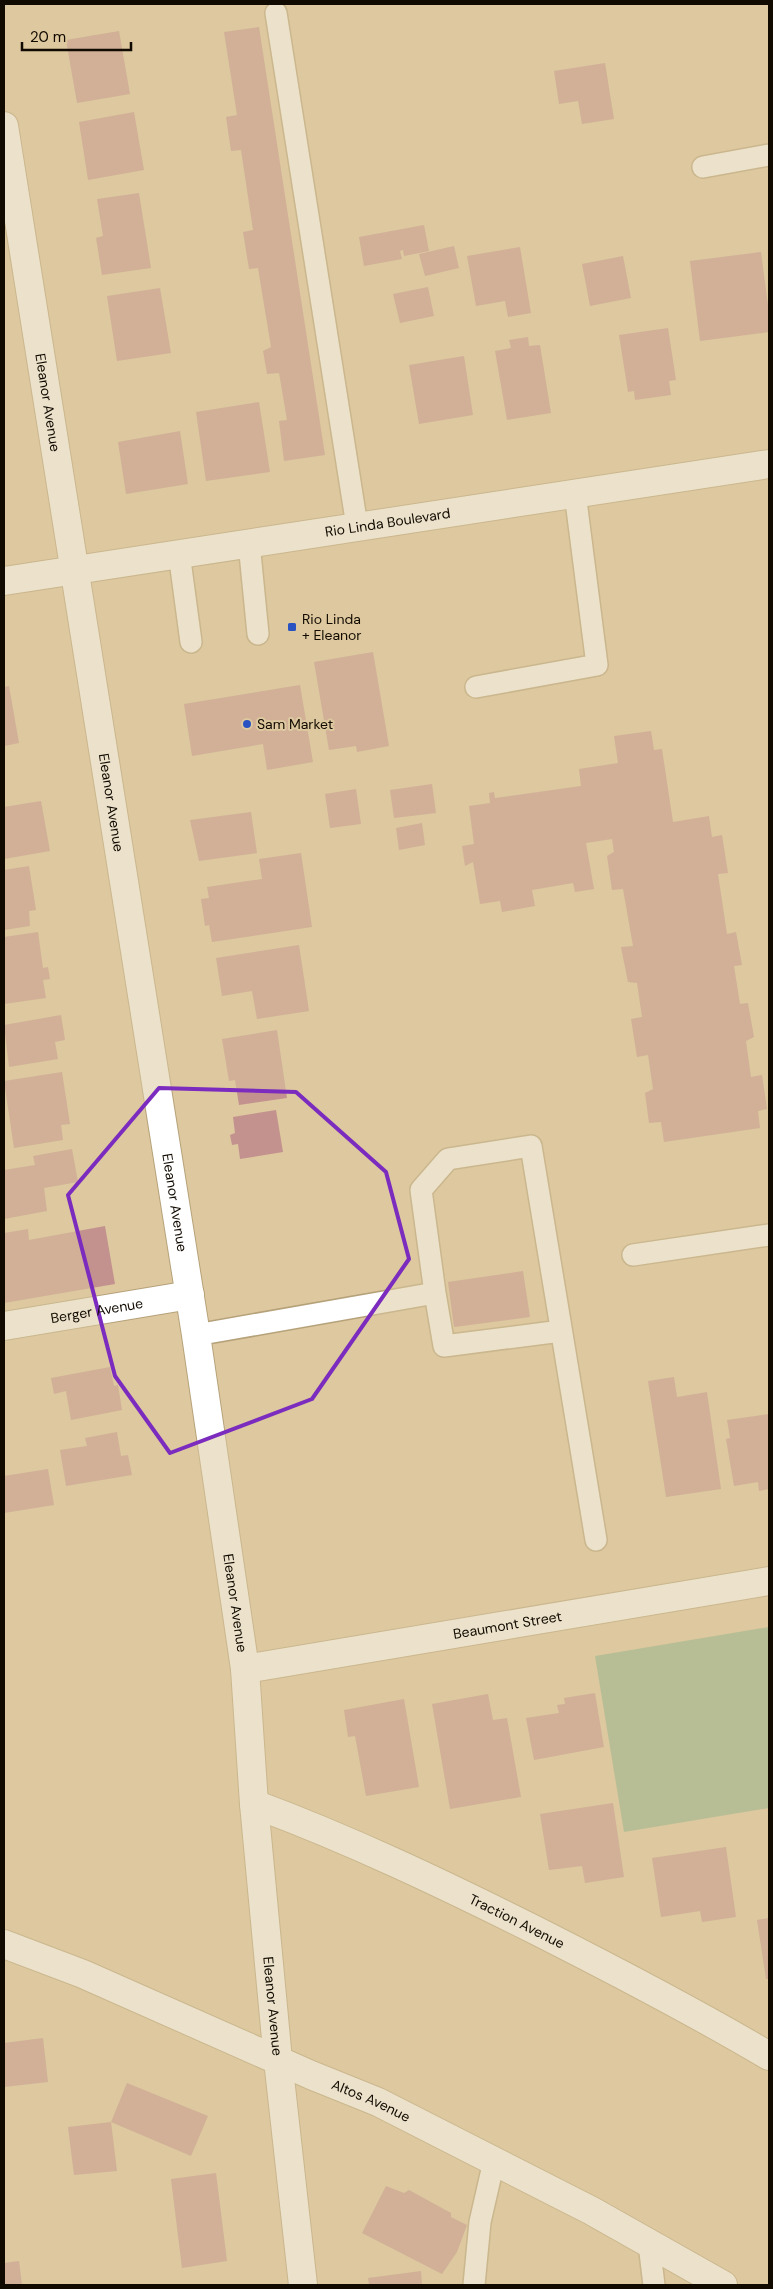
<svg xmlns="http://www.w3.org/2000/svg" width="773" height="2289" viewBox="0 0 773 2289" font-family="'DM Sans',sans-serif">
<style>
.grass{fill:#8bb18b}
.building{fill:#c3928e}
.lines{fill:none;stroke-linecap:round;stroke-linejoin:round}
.service-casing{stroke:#b6a27a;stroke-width:24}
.minor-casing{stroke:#b6a27a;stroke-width:30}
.secondary-casing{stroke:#b6a27a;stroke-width:30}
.service{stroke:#fff;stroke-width:21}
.minor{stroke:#fff;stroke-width:28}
.secondary{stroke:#fff;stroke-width:28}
.marked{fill:none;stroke:#7b2cbf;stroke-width:4;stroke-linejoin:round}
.poi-dot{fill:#2a53c2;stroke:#ddc89f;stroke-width:2}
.labels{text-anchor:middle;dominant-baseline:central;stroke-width:4;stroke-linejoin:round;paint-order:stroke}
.street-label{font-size:14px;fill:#110a00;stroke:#ddc89f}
.poi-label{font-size:14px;fill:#110a00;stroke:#ddc89f;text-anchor:start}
</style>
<rect width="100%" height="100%" fill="#ddc89f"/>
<path class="grass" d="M769,1627V1808L624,1832L595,1656Z"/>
<path class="building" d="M259,27L325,455L284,461L279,421L287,420L279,373L267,374L263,351L271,347L258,268L249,269L243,232L253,230L241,150L231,151L226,117L237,115L224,32Z
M119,31L130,94L77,103L66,40Z
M605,63L614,119L582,124L578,101L559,104L554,71Z
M134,112L144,170L88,180L79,122Z
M139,193L151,268L102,275L96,238L103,236L97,199Z
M424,225L429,251L404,256L403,250L400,251L402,259L364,266L359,237Z
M454,246L459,268L425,276L419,254Z
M520,247L531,313L508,317L505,301L476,306L467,256Z
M761,252L769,313V332L700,341L690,261Z
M623,256L631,298L590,306L582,264Z
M428,287L434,316L400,323L393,294Z
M160,288L171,353L117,361L107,296Z
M668,328L676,380L669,381L671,395L635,400L634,391L628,392L619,335Z
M528,337L529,346L540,345L551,413L507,420L495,351L511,348L509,340Z
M464,356L473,415L419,424L409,365Z
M259,402L270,472L206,481L196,412Z
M180,431L188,484L126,494L118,442Z
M373,652L389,746L357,752L356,746L329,750L314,662Z
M300,685L313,762L267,770L263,744L192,756L184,704Z
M9,686L19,743L4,746V687Z
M651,731L654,750L662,749L673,822L709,816L712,837L722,835L728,873L718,874L727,934L736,932L742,965L734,966L740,1004L748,1003L754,1037L746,1041L751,1077L762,1075L767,1109L758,1111L760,1128L664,1142L661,1122L649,1123L645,1093L653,1089L648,1055L637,1057L631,1019L642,1017L637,983L628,982L621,947L633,946L623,889L612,890L607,856L614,852L612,839L586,843L594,889L575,892L573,883L532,890L535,906L502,912L500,901L480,904L473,862L465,866L462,846L474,844L469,806L490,803L489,793L494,792L495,798L581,786L579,769L618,763L614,736Z
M432,784L436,813L394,818L390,790Z
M356,789L361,824L330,828L325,794Z
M41,801L50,851L4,859V807Z
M251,812L257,853L199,861L190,820Z
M422,823L425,845L399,850L396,828Z
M301,853L312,927L212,942L209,925L205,926L201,899L209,898L207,887L262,879L259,859Z
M29,866L36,910L29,911L30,926L4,930V870Z
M38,932L43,968L48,967L50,979L43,980L46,998L4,1004V937Z
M299,945L309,1011L257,1019L252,991L222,996L216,958Z
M61,1015L65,1040L55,1042L58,1059L9,1067L4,1025Z
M277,1030L287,1098L239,1105L235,1080L229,1081L222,1039Z
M62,1072L70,1124L61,1125L63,1140L14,1148L4,1081Z
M276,1110L283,1152L240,1159L238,1144L232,1145L230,1135L235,1133L233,1117Z
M72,1149L78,1182L44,1188L47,1211L4,1219V1170L35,1165L33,1156Z
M105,1226L115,1284L4,1303V1233L28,1229L29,1240Z
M523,1271L530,1317L454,1327L448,1282Z
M110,1367L114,1386L118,1385L122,1410L71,1420L66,1391L54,1394L51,1378Z
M674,1377L677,1397L707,1392L721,1489L666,1497L648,1381Z
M769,1414V1489L759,1491L758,1482L734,1486L726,1439L730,1438L727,1420Z
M117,1432L121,1456L128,1455L132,1475L66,1486L60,1450L87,1446L85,1438Z
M48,1469L54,1505L4,1513V1476Z
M595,1693L604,1747L534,1760L526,1718L559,1713L557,1705L565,1704L564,1698Z
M488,1694L493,1720L507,1718L521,1797L450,1809L432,1704Z
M404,1699L419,1787L366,1796L355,1736L348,1737L344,1710Z
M613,1803L624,1877L585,1883L582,1866L549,1870L540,1814Z
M726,1847L736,1917L702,1922L700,1911L661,1917L652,1858Z
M769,1918V1979H766L757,1920Z
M43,2038L48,2082L4,2087V2043Z
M127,2083L208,2116L191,2156L111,2122Z
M111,2122L117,2171L74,2175L68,2127Z
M216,2173L227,2261L182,2268L171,2179Z
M386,2186L404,2193L409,2190L451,2213V2217L467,2225L457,2252L442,2274L362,2233Z
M19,2261L22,2285H4V2263Z
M421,2271L422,2285H369L368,2278Z"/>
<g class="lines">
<g class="service-casing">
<path id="service" d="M276,13L357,526
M703,167L769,155
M249,543L258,634
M179,553L191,642
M476,687L597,665L575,493
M633,1255L769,1235
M435,1293L444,1346L561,1331
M196,1335L435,1293L421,1190L448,1159L531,1146L596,1540
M649,2244L654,2285
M474,2285L480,2222L494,2161"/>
</g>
<g class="minor-casing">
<g id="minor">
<path id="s1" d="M4,126L196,1335L245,1669L254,1804L278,2060L303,2285"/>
<path id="s2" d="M4,1326L190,1295"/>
<path id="s3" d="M245,1669L769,1581"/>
<path id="s4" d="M254,1804C351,1840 443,1884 535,1930C614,1970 693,2011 769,2056"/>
<path id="s5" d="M4,1944L83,1974L311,2075L378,2102L592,2211L723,2285"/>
</g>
</g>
<g class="secondary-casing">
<g id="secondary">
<path id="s6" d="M4,581L769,464"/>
</g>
</g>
<use href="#service" class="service"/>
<use href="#minor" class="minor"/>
<use href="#secondary" class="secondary"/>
</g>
<path d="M0 0H773V2289H0ZM159,1088L296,1092L386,1172L409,1259L312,1399L170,1453L115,1376L68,1195Z" fill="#ddc89f" fill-opacity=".55" fill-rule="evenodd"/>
<path class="marked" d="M159,1088L296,1092L386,1172L409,1259L312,1399L170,1453L115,1376L68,1195Z"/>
<g class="poi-dot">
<rect x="287" y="622" width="10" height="10" rx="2.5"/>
<circle cx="247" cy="724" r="5"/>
</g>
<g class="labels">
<g class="street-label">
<text stroke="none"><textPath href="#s1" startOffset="280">Eleanor Avenue</textPath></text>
<text stroke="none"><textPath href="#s6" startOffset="388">Rio Linda Boulevard</textPath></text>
<text stroke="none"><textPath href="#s1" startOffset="685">Eleanor Avenue</textPath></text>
<text stroke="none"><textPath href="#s1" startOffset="1090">Eleanor Avenue</textPath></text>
<text stroke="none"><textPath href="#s2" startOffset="94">Berger Avenue</textPath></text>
<text stroke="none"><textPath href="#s1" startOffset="1495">Eleanor Avenue</textPath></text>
<text stroke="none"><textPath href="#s3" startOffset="266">Beaumont Street</textPath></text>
<text stroke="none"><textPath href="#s4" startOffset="288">Traction Avenue</textPath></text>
<text stroke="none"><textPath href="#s1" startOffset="1900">Eleanor Avenue</textPath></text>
<text stroke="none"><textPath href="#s5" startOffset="399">Altos Avenue</textPath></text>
</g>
<g class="poi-label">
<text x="302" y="619">Rio Linda<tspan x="302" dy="16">+ Eleanor</tspan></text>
<text x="257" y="724">Sam Market</text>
</g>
</g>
<rect width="773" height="2289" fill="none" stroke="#110a00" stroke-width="10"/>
<path d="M22 42v8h109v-8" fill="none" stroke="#110a00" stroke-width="2.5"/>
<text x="30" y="42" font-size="15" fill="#110a00" stroke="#ddc89f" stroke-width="4" paint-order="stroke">20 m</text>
</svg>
